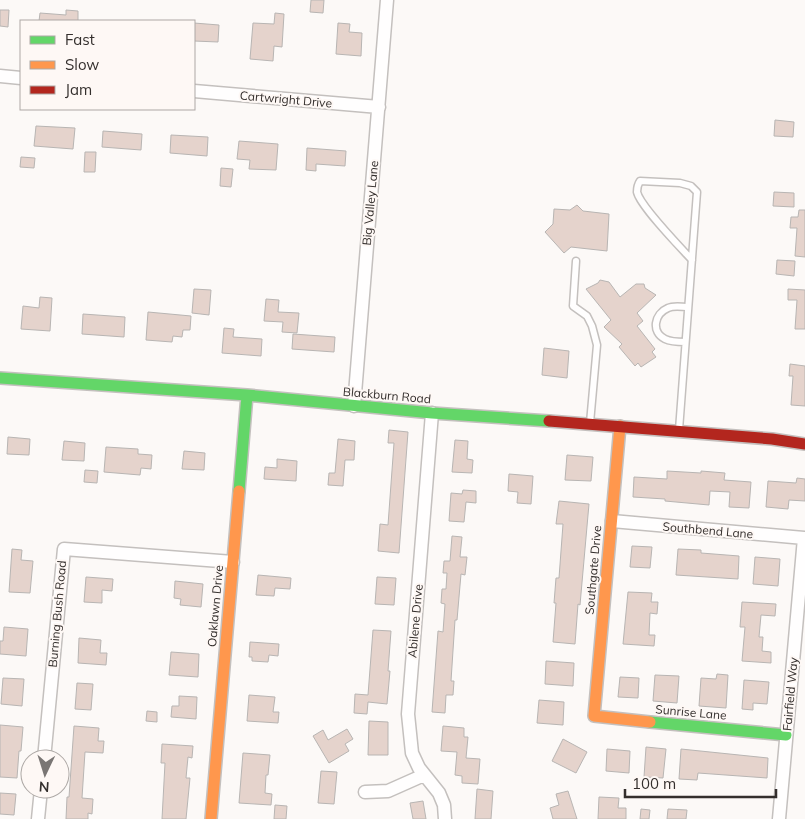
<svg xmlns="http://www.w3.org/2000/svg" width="805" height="819" viewBox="0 0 805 819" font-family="Mulish,sans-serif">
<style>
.building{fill:#e5d3cc;stroke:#b8b5b3}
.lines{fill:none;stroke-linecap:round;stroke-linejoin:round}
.lane-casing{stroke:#c4c0be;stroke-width:9}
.street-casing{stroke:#c4c0be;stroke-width:15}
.fast-casing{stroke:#c4c0be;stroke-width:14}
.slow-casing{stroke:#c4c0be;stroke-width:14}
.jam-casing{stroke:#c4c0be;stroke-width:14}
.lane{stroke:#fffefe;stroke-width:6}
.street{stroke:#fffefe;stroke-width:12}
.fast{stroke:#63d668;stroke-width:11}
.slow{stroke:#ff974d;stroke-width:11}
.jam{stroke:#b3261e;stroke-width:11}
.labels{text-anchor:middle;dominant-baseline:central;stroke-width:4;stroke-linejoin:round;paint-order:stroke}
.street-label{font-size:12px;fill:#342f2d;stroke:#fef8f5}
</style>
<rect width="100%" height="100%" fill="#fcf9f7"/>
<path class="building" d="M311,0H324L323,13L310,12Z
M0,10H9L8,27L0,26Z
M66,10L78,11V21H39L40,13L66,15Z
M275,13L284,14L282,47L274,46L273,61L250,59L253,23L274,24Z
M194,23L219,25L218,42L194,41Z
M338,23L350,24L349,32L362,33L361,56L336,54Z
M775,120L794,122L793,137L774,136Z
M36,126L75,128L73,149L34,146Z
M103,131L142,134L141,150L102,147Z
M171,135L208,137L207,156L170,153Z
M239,141L278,144L276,170L249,169L250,160L237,159Z
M307,148L346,151L345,166L316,164V171L306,170Z
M85,152H96L95,172H84Z
M21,157L35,158L34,168L20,167Z
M221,168L233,169L231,187L220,186Z
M774,192L794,193V207L773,206Z
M577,205L583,211L609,214L607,251L571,247L564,253L545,232L553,224L554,209L570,210Z
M799,210H805V257L795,256L797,228H790L791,217H798Z
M777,260L795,261L794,276L776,274Z
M600,280L609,282L620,297L636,284H644L645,288L656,295L637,313L643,321L637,326L655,349L652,352L656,357L641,367L638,363L635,366L619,347L622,344L604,327L611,320L586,289L598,283Z
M194,289L211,290L209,315L192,313Z
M788,289L805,290V329H795L797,300H788Z
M40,297L52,298L50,331L21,329L23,306L39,308Z
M266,299L279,300L278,312L299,313L297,333L282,332L283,322L264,321Z
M148,312L191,316L190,330H183L182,337L173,336L172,342L146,340Z
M83,314L125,317L124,337L82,334Z
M224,328L234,329L233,337L262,339L261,356L222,353Z
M293,334L335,337L334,352L292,349Z
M544,348L569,351L567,378L542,375Z
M790,364L805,366V406L791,405L793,376H789Z
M389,430L408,432L399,553L378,551L380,524L388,525L394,443H388Z
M8,437L30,439L29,455L7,454Z
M338,439L355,441L354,460H345L343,486L328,485L329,473H335Z
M455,440L468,441L467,459L473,460L472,473L452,472Z
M64,441L85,443L84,461L62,460Z
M106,447L138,449V454L152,455L151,469L141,468L140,475L104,472Z
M184,451L205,453L204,470L182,469Z
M567,455L593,457L591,481L565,480Z
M277,459L297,461L296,481L264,479L265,467L277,468Z
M85,470L98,471L97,483L84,482Z
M667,471L701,473V471L725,473L724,480L751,482L749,508L729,507L730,492L710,491L709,505L665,501V499L633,497L634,477L667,479Z
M509,474L533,476L531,504L517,503L518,492L508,491Z
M797,478L805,479V501L789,500L788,509L766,507L768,481L796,483Z
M463,490L476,491V503L466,502L464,522L449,521L451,493L462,494Z
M559,501L589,504L580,605L578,604L575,644L553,642L556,603H554L556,578H559L563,524H556Z
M452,536L462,537L460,557H467L465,575L461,574L457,620H455L451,681H454L453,695H446L445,713L432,712L438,631L443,632L445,604L441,603L442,589H446L447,573H443L444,561H450Z
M632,546L652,547L650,568L630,567Z
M12,549L22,550L21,560L33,561L30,593L9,592Z
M678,549L701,550V553L739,556L738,579L676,575Z
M755,557L780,559L778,586L753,584Z
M258,575L291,578L290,589L275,588L274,596L256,595Z
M86,577L113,579L112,591L102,590V603L84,602Z
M377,577L396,578L394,605L375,604Z
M175,581L203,584L201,607L180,605L181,599L174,598Z
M628,592L652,593L651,602H658L657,614L650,613L649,635H655L654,646L623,644Z
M742,602L776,604L775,616L761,615L759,637H763L762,651L771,652V663L742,661L745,627H740Z
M4,627L28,629L26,656L0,654V641H3Z
M373,630L391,631L388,671H390L387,704L368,702L367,714L354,713L355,694L368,695Z
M79,638L101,640L100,653H107L106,665L78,663Z
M250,642L279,644L278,656L269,655L268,662L252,661V657H249Z
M171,652L199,654L198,677L169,675Z
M546,661L574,663L573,686L545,684Z
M717,674L728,675L726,708L699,706L701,678L716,679Z
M655,675L679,676L677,703L653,701Z
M620,677L639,678L638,698L618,697Z
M3,678L24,679L22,706L1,704Z
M744,680L769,682L767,704L753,703V710L742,709Z
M77,683L93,684L91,710L75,709Z
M249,695L275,697L273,712H279L278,723L247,721Z
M179,696L197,697L196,719L171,717L172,706H179Z
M539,700L564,702L563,725L537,723Z
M147,711L157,712V722L146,721Z
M369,721L388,722V755H368Z
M0,725L23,727L21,751H19L17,778L0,777Z
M74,726L99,728L98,741H104L103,753L85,752L82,798L93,799L92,814L88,813V819H66L67,797H69Z
M443,726L464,728V737H468L466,758L480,759L478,784L462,783V776L455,775L457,752L441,751Z
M347,729L353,739L345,744L349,751L329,763L313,736L323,730L328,740Z
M563,739L587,752L576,773L552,761Z
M162,744L193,746L192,758L188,757L186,778H190L186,819H162L165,763H161Z
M646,747L666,749L663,778L644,777Z
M607,749L630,751L629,773L606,771Z
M681,749L768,758L767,778L698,773L697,780L679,779Z
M243,753L270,755L268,775H266L265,793L272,794L271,805L239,803Z
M321,771L337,772L334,804L318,803Z
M477,789L493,791L491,819H475Z
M568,791L577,819H553L550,808L559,805L556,794Z
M0,793L16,794L14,815L0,814Z
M599,797L619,798L618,808H626V819H598Z
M423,801L426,819H413L410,803Z
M275,805L287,806L286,819H274Z
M641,809L650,810L649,819H640Z
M668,809L687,810L686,819H667Z"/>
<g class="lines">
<g class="lane-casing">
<path id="lane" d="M576,261L573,306L587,316L592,326L597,345L590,423
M685,342C679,342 671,342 665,339C651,332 654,314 668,308C674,305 682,307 688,307
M679,430L697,192L691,186L680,183L640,181C638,184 637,187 637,192C640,206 680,247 692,260"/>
</g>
<g class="street-casing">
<path id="street" d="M0,76L21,78
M194,91L379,107
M354,406L387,0
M432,413L408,714L412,753L419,768L439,793L444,805L445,819
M612,521L804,538L779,819
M44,759L64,549L233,562
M365,792L388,791L424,775
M38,819L41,789"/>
</g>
<g class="fast-casing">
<path id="fast" d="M0,378L247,395L432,413L549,421
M239,491L247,395
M650,722L786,735"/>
</g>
<g class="slow-casing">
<path id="slow" d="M620,426L594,716L650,722
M211,819L239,491"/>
</g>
<g class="jam-casing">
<path id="jam" d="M549,421L772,439L805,444"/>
</g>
<use href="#lane" class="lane"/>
<use href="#street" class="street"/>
<use href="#fast" class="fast"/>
<use href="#slow" class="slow"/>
<use href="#jam" class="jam"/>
</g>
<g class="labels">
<g class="street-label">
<text transform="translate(286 99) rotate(5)">Cartwright Drive</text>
<text transform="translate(370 203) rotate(-85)">Big Valley Lane</text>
<text transform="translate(387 395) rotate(5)">Blackburn Road</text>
<text transform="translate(708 530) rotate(5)">Southbend Lane</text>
<text transform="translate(593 570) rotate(-85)">Southgate Drive</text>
<text transform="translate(215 606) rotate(-85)">Oaklawn Drive</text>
<text transform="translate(57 614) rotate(-85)">Burning Bush Road</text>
<text transform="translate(415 621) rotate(-85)">Abilene Drive</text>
<text transform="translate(790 694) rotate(-85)">Fairfield Way</text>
<text transform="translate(691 712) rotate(5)">Sunrise Lane</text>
</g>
</g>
<rect x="20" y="20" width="175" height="90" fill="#fef8f5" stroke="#ada8a5"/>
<rect x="30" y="36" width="25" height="8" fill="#63d668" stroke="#ada8a5"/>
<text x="65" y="45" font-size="15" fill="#342f2d">Fast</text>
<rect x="30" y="61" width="25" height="8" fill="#ff974d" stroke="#ada8a5"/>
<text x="65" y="70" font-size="15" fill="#342f2d">Slow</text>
<rect x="30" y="86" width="25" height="8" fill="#b3261e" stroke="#ada8a5"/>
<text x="65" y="95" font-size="15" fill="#342f2d">Jam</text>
<g transform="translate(45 774) rotate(184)"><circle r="24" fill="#fef8f5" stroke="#ada8a5"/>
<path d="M0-4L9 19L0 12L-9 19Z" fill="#7a7674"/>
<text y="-8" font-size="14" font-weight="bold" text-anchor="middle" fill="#342f2d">N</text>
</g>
<path d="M625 789v8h151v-8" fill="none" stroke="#342f2d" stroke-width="2.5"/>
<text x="632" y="789" font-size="15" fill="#342f2d" stroke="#fef8f5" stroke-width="4" paint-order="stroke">100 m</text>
</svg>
